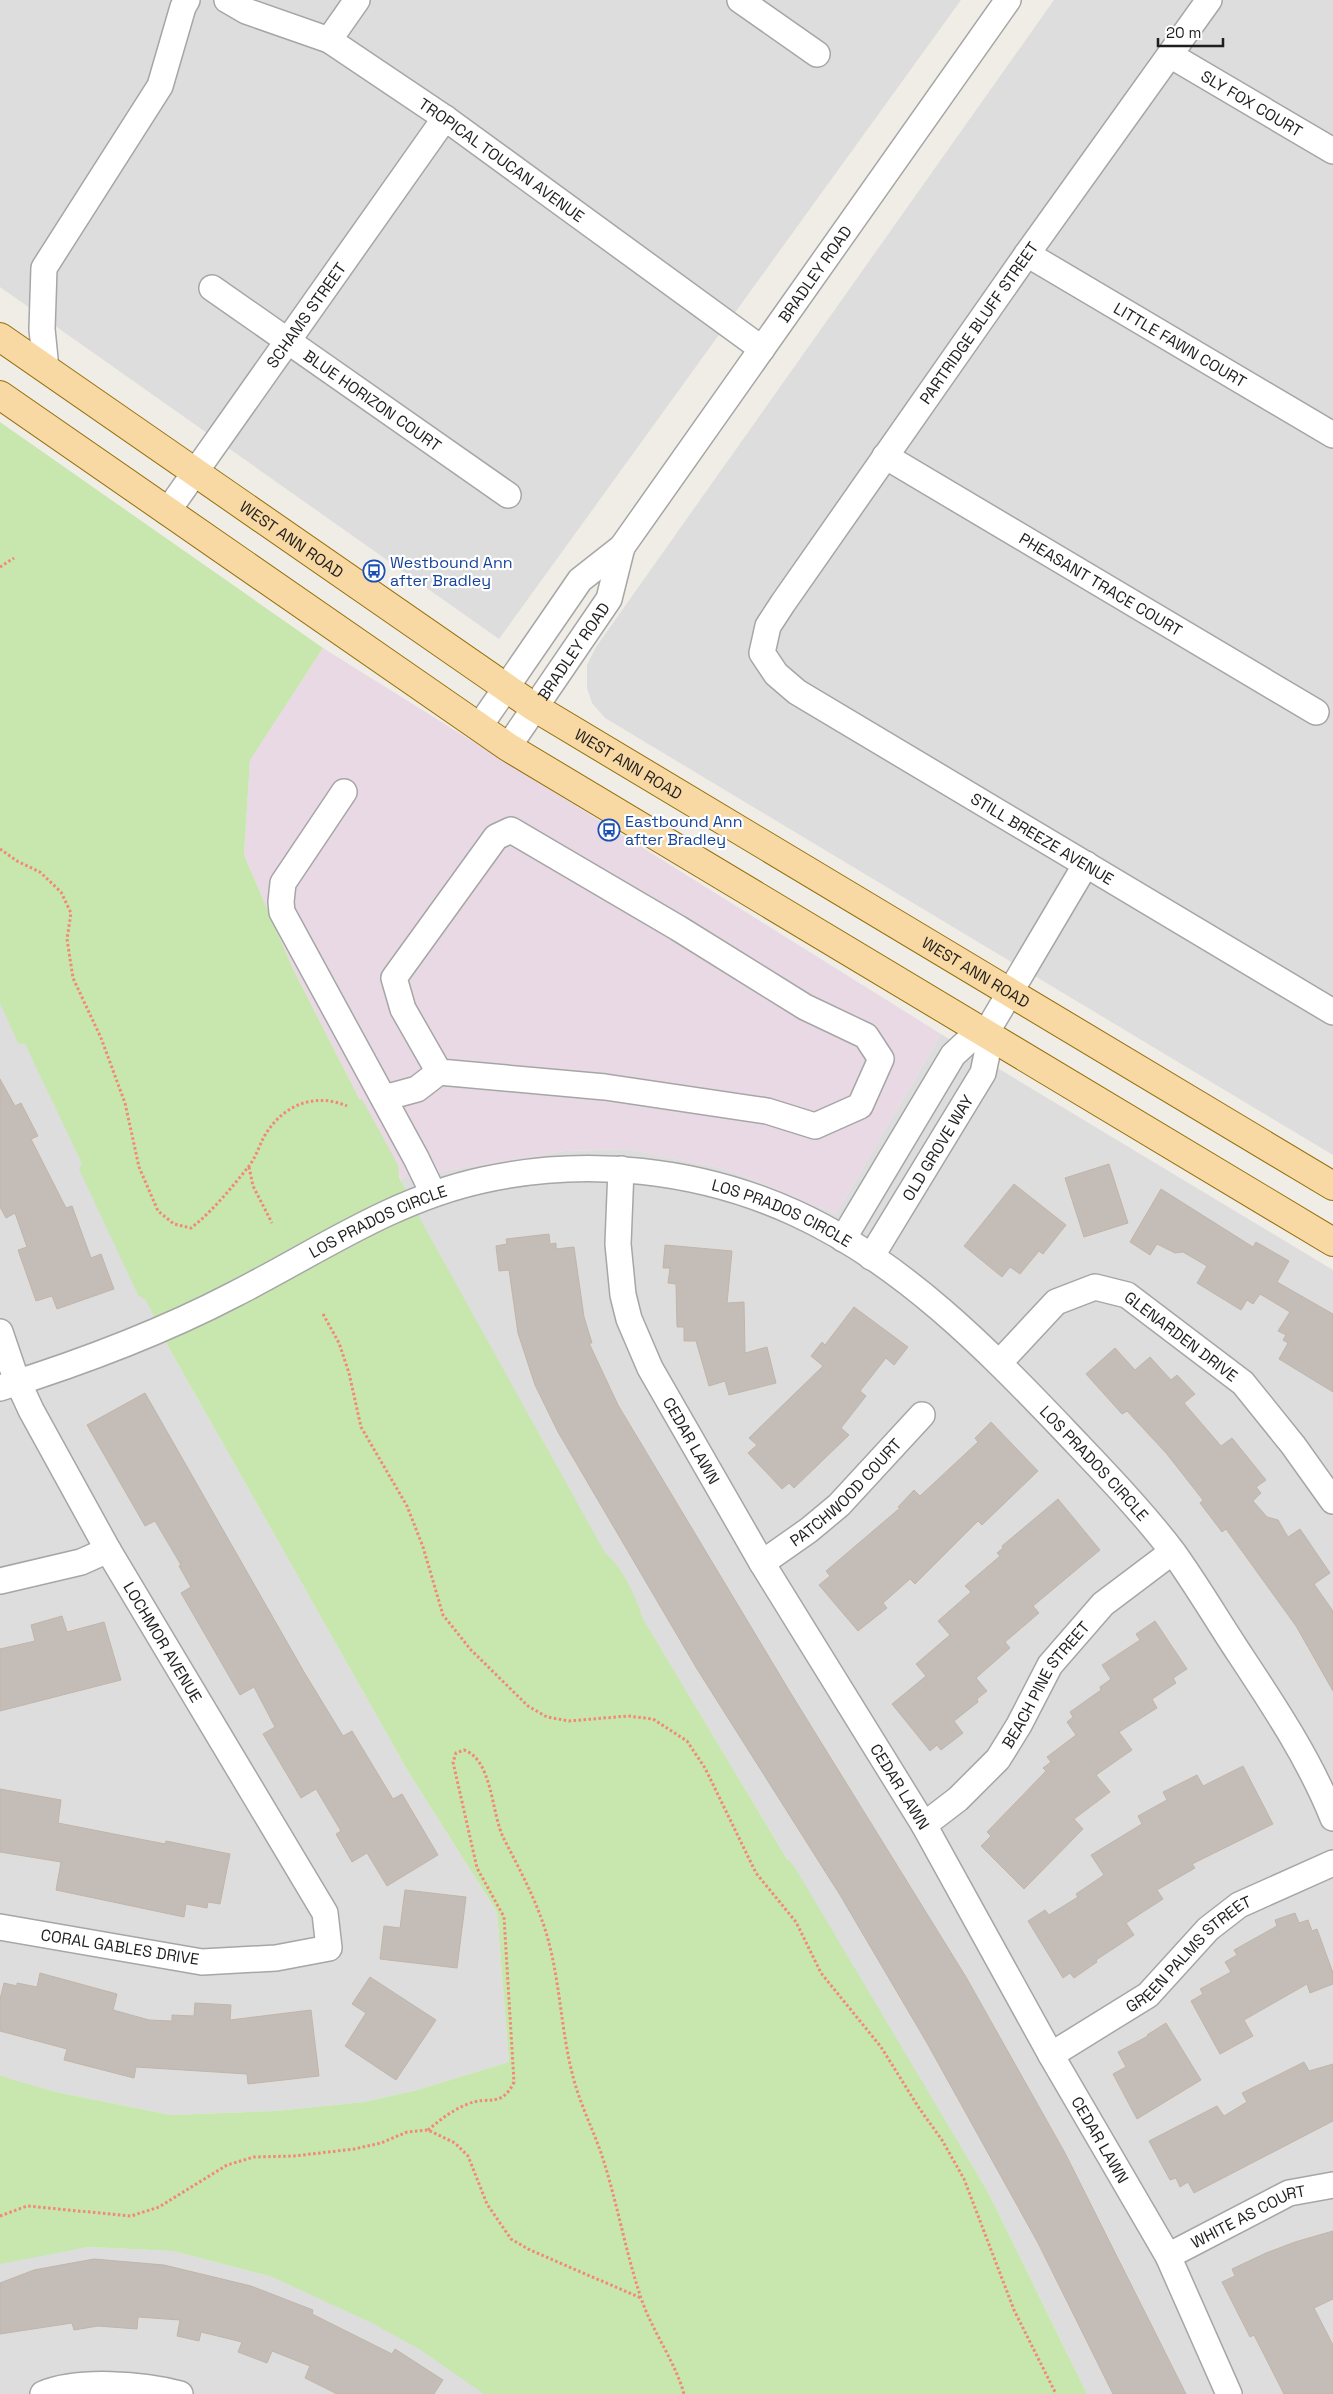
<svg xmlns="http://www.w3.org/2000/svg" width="1333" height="2394" viewBox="0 0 1333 2394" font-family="'Space Grotesk',sans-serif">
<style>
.residential{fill:#ddd}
.industrial{fill:#e8d9e4}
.grass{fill:#c7e7af}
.building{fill:#c4bcb6;stroke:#c1b5a9}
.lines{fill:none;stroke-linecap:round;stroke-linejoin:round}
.minor-casing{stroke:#a6a6a6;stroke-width:28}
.major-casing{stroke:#946e07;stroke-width:30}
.path{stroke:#f38874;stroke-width:3;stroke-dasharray:2.5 2.5;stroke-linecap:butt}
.minor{stroke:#fff;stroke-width:25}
.major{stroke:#f8d8a3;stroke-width:28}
.labels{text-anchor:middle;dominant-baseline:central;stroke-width:4.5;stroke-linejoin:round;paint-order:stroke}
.street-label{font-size:16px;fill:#1f1f1f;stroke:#fff}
.transit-label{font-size:16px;fill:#164399;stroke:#fff;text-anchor:start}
</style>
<rect width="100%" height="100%" fill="#f0ede6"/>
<path class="residential" d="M0,0H961L499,639L0,287Z
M1054,0H1333V1155L605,718L592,703L587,688V665L596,647Z
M0,990L169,1348L409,1773L497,1912L509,2062L417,2090L364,2102L275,2111L171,2115L56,2092L0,2077Z
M941,1034L1333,1270V2394H1087L989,2194L625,1590L417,1222L400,1178L565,1151L628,1149L725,1169L836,1214Z
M88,2247L173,2251L272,2277L387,2328L490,2394H0V2262Z"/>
<path class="industrial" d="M323,648L941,1034L836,1214L725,1169L628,1149L565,1151L400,1178L293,969L244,855L250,759Z"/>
<path class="grass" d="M0,422L323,648L250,760L244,855L293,969L360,1100L362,1099L398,1165L399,1177L424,1226L605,1553C621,1564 637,1599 643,1619L787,1859L794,1866L989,2194L1087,2394H484L419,2349L370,2322L272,2277L173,2251L88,2247L0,2264V2075L10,2079L56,2092L171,2115L275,2111L364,2102L417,2090L509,2062L497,1912L409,1773L169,1348L146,1300L138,1295L79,1169L82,1164L25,1044L18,1043L0,1003Z"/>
<path class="building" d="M0,1079L15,1106L21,1103L38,1136L31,1139L66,1208L72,1206L91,1258L101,1254L114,1289L57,1309L52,1296L36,1301L18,1250L27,1247L15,1213L6,1218L0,1207Z
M1109,1164L1128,1223L1084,1237L1065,1178Z
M1014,1184L1066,1225L1043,1254L1039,1251L1020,1274L1010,1267L1002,1277L964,1246Z
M1161,1189L1253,1247L1256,1242L1289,1261L1277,1282L1333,1314V1392L1279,1359L1288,1343L1283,1340L1286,1335L1278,1331L1290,1312L1260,1294L1253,1304L1247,1300L1241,1310L1197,1283L1207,1266L1183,1252L1175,1253L1157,1244L1150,1255L1130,1242Z
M549,1234L550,1244L556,1243V1249L574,1247L584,1317L592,1343H589L618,1405L790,1692L966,1977L1065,2153L1186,2394H1113L1038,2243L927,2043L840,1895L697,1669L558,1432L535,1385L518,1333L509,1270L499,1271L496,1246L507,1244L506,1239Z
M665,1245L732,1251L727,1303L744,1302L745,1353L767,1347L776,1383L729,1395L725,1381L709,1386L696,1341H684V1327H677L676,1284L668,1283L670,1268H663Z
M854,1307L908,1347L894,1365L886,1358L860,1391L866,1396L841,1428L849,1435L794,1488L789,1483L782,1489L748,1453L757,1445L749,1438L823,1366L811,1356L822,1342L825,1345Z
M1115,1348L1135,1370L1150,1357L1171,1380L1177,1375L1195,1394L1184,1403L1221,1446L1232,1438L1266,1480L1256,1487L1261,1493L1253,1501L1267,1517L1278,1520L1288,1537L1300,1529L1330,1573L1314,1584L1333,1611V1691L1296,1626L1226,1529L1222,1532L1200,1503L1203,1500L1166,1453L1127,1411L1122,1414L1086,1374Z
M145,1393L304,1672L343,1736L352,1731L393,1799L402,1794L438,1855L387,1886L367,1853L352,1862L336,1834L341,1831L316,1789L301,1798L263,1734L275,1727L254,1687L240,1695L181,1593L191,1587L179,1566L181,1565L155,1521L145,1526L87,1425Z
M991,1422L1038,1471L982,1525L978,1521L915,1584L910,1579L883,1603L887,1608L858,1631L819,1585L830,1576L826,1571L900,1508L898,1507L914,1490L920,1496L978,1442L975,1438Z
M1058,1499L1100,1550L1033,1606L1039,1613L1005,1642L1010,1648L976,1678L987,1691L977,1699L978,1702L954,1721L963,1733L941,1750L937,1745L930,1751L892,1704L926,1676L916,1664L950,1635L938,1621L971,1592L965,1586L1000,1556L997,1553L1003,1548L1002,1546Z
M62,1616L67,1632L104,1622L121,1680L0,1711V1649L35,1641L31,1625Z
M1155,1621L1187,1669L1173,1678L1176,1683L1152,1699L1157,1708L1119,1732L1132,1750L1096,1775L1110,1792L1074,1819L1083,1829L1024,1889L981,1846L991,1836L987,1832L1046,1771L1043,1768L1051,1762L1047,1757L1076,1735L1067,1722L1073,1717L1070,1712L1101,1690L1100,1687L1111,1679L1102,1665L1140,1640L1136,1634Z
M1243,1766L1273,1824L1192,1864L1195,1868L1157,1890L1163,1899L1126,1923L1134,1935L1096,1960L1097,1962L1074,1978L1070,1973L1063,1978L1028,1921L1045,1910L1049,1915L1078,1897L1076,1894L1104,1875L1091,1855L1142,1824L1138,1816L1167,1800L1163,1792L1197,1775L1203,1786Z
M0,1789L61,1800L58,1823L165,1844L166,1841L230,1854L220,1904L208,1902L207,1908L186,1904L184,1917L56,1890L61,1862L0,1852Z
M405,1890L466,1897L457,1968L380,1959L384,1926L400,1928Z
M1295,1913L1299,1923L1308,1920L1312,1931L1317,1929L1333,1973V1984L1310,1993L1307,1984L1244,2020L1253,2036L1220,2054L1191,2001L1203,1994L1200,1989L1231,1972L1225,1962L1237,1955L1234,1950L1277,1926L1275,1920Z
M40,1973L117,1994L113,2010L149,2020L172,2021V2015L194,2016L195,2003L231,2005L230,2020L311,2010L319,2076L248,2084L247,2074L136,2067L134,2078L64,2060L67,2049L0,2031V1999L4,1983L17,1986V1983L37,1987Z
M370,1977L436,2020L396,2080L345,2046L366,2013L352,2004Z
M1166,2023L1201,2080L1137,2119L1113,2074L1126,2067L1118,2052L1148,2036L1147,2035Z
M1304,2062L1309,2071L1333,2064V2121L1194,2193L1188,2182L1180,2187L1176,2178L1170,2180L1149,2141L1217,2106L1224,2116L1247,2102L1242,2093Z
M1333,2231V2299L1314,2308L1333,2345V2394H1284L1254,2335L1250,2337L1222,2282L1235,2276L1232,2269L1266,2253L1295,2242Z
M94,2259L164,2265L251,2286L313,2310L312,2314L392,2354L395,2349L443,2380L434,2394H337L305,2378L310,2366L272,2351L267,2363L238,2352L242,2342L201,2332L199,2341L177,2336L180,2320L138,2317L137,2329L98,2326L74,2330L72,2323L0,2334V2283L34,2270Z"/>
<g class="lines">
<g class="minor-casing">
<g id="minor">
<path id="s1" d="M227,0L246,11L329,40L445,118L762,349"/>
<path d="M740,0L817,54"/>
<path id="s2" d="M1209,0L1027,254L783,603L768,626L762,653L776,674L797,692L1333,1012"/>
<path d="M329,40L357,0"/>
<path id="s3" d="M1170,55L1333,151"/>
<path id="s4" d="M1027,254L1333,435"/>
<path id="s5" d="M212,288L508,495"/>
<path d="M46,369L42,329L44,268L160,86L183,7L187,0"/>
<path id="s6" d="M885,456L1316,712"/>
<path id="s7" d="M167,512L445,118"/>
<path id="s8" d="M479,727L580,580L622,547L1008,0"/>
<path id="s9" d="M508,747L609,599L622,547"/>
<path d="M344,792L283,883L281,902L282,912L416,1158L433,1193"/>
<path d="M384,1098L417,1089L439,1072L605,1087L767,1111L815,1126L860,1106L881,1059L866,1036L805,1007L678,928L511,830L496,837L394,978L403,1009L439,1072"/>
<path id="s10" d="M621,1169L618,1244L623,1295L629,1319L650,1368L762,1563L924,1825L1051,2055L1168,2256L1229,2394"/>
<path d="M843,1239L953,1055L967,1042L986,1033"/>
<path id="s11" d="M871,1257L983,1073L987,1054L986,1033L1086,864"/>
<path id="s12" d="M0,1332L14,1373L31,1410L108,1550L325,1913L329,1948L276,1958L202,1962L0,1927"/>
<path id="s13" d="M1000,1362L1056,1302L1095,1287L1127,1295L1243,1383L1293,1445L1333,1501"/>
<path id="s14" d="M0,1388C80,1363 158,1334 233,1295C316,1253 391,1200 483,1180C587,1157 698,1169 795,1213C902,1262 987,1349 1067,1433C1103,1471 1141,1510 1173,1552C1196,1584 1216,1618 1237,1650C1272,1703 1309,1758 1333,1818"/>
<path id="s15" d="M762,1563L809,1530L839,1505L922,1415"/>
<path d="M0,1581L81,1562L108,1550"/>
<path id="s16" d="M924,1825L958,1799L998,1759L1019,1725L1050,1665L1103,1604L1172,1552"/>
<path id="s17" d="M1051,2055L1148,1995L1208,1929L1239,1905L1333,1863"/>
<path id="s18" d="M1168,2256L1289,2193L1333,2185"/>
<path d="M43,2394C77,2379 144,2384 180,2394"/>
</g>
</g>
<g class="major-casing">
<g id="major">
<path id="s19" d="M0,337L534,707L1333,1186"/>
<path d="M0,395L508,747L1333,1242"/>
</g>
</g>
<path class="path" d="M0,567L14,558
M0,849L17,861L40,872L61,892L71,913L67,939L73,978L101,1038L125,1103L139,1167L158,1211L174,1224L191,1228C212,1212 233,1186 249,1166C257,1156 260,1142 267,1132C286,1103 317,1093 347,1106
M249,1167L253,1186L272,1223
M323,1314L339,1343L349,1373L361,1427L407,1506L423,1547L443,1615L471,1650L528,1706L547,1717L569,1721L628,1716L653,1719L687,1741L705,1768L756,1873L796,1922L821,1973L881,2047L919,2108L942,2140L964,2179L1014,2310L1056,2394
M428,2130C440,2120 452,2110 468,2104C489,2095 501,2109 514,2082L504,1917L477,1868L453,1762L456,1753L464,1750C493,1760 491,1814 504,1839C522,1874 541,1909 550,1947C561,1992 562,2039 575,2084C583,2111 596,2136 604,2162C618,2207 626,2253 641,2298C652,2331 675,2361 684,2394
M0,2216L27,2206L131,2216L159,2207L227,2165L254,2157L294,2156L354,2149L381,2143L407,2132L428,2130L455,2143L468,2156L487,2204L511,2239L530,2250L641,2298"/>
<use href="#minor" class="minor"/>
<use href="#major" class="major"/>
</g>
<defs>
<g id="bus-ring" transform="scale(1.125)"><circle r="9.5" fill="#fff" stroke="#1a4fb4" stroke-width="1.5"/><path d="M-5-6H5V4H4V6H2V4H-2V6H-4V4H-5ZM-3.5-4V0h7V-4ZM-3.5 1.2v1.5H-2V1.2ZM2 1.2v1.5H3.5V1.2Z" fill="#1a4fb4"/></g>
</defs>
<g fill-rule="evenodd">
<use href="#bus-ring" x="374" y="571"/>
<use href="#bus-ring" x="609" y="830"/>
</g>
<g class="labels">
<g class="street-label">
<text stroke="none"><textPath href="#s3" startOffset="95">SLY FOX COURT</textPath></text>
<text stroke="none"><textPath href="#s1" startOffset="320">TROPICAL TOUCAN AVENUE</textPath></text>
<text stroke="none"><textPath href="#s8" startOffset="566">BRADLEY ROAD</textPath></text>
<text stroke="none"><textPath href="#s7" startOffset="241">SCHAMS STREET</textPath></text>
<text transform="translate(979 323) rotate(-55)">PARTRIDGE BLUFF STREET</text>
<text stroke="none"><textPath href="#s4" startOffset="178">LITTLE FAWN COURT</textPath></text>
<text stroke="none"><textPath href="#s5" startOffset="196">BLUE HORIZON COURT</textPath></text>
<text stroke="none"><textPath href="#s19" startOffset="355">WEST ANN ROAD</textPath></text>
<text stroke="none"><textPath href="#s6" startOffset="251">PHEASANT TRACE COURT</textPath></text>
<text stroke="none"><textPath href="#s9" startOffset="116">BRADLEY ROAD</textPath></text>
<text stroke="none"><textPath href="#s19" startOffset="760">WEST ANN ROAD</textPath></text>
<text stroke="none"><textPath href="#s2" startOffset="1132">STILL BREEZE AVENUE</textPath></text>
<text stroke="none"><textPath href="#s19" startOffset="1165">WEST ANN ROAD</textPath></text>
<text stroke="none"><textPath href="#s11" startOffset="128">OLD GROVE WAY</textPath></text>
<text stroke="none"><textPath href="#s14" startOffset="834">LOS PRADOS CIRCLE</textPath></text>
<text stroke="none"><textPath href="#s14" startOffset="414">LOS PRADOS CIRCLE</textPath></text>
<text stroke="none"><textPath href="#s13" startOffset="225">GLENARDEN DRIVE</textPath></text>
<text stroke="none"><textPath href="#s10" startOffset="288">CEDAR LAWN</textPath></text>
<text stroke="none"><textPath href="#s14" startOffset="1239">LOS PRADOS CIRCLE</textPath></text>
<text stroke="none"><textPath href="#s15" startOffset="110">PATCHWOOD COURT</textPath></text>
<text stroke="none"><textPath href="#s12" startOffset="351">LOCHMOR AVENUE</textPath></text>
<text stroke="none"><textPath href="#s16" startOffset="188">BEACH PINE STREET</textPath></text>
<text stroke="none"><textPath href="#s10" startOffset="692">CEDAR LAWN</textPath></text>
<text transform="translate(120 1947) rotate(9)">CORAL GABLES DRIVE</text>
<text stroke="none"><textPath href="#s17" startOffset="172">GREEN PALMS STREET</textPath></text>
<text stroke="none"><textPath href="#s10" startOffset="1098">CEDAR LAWN</textPath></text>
<text stroke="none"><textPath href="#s18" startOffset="90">WHITE AS COURT</textPath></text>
</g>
<g class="transit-label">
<text x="390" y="562">Westbound Ann<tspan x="390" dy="18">after Bradley</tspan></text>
<text x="625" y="821">Eastbound Ann<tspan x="625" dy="18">after Bradley</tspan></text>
</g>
</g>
<path d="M1158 38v8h65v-8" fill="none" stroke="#1f1f1f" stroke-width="2.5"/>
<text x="1166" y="38" font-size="15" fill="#1f1f1f" stroke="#ffffff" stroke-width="4" paint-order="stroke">20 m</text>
</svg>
